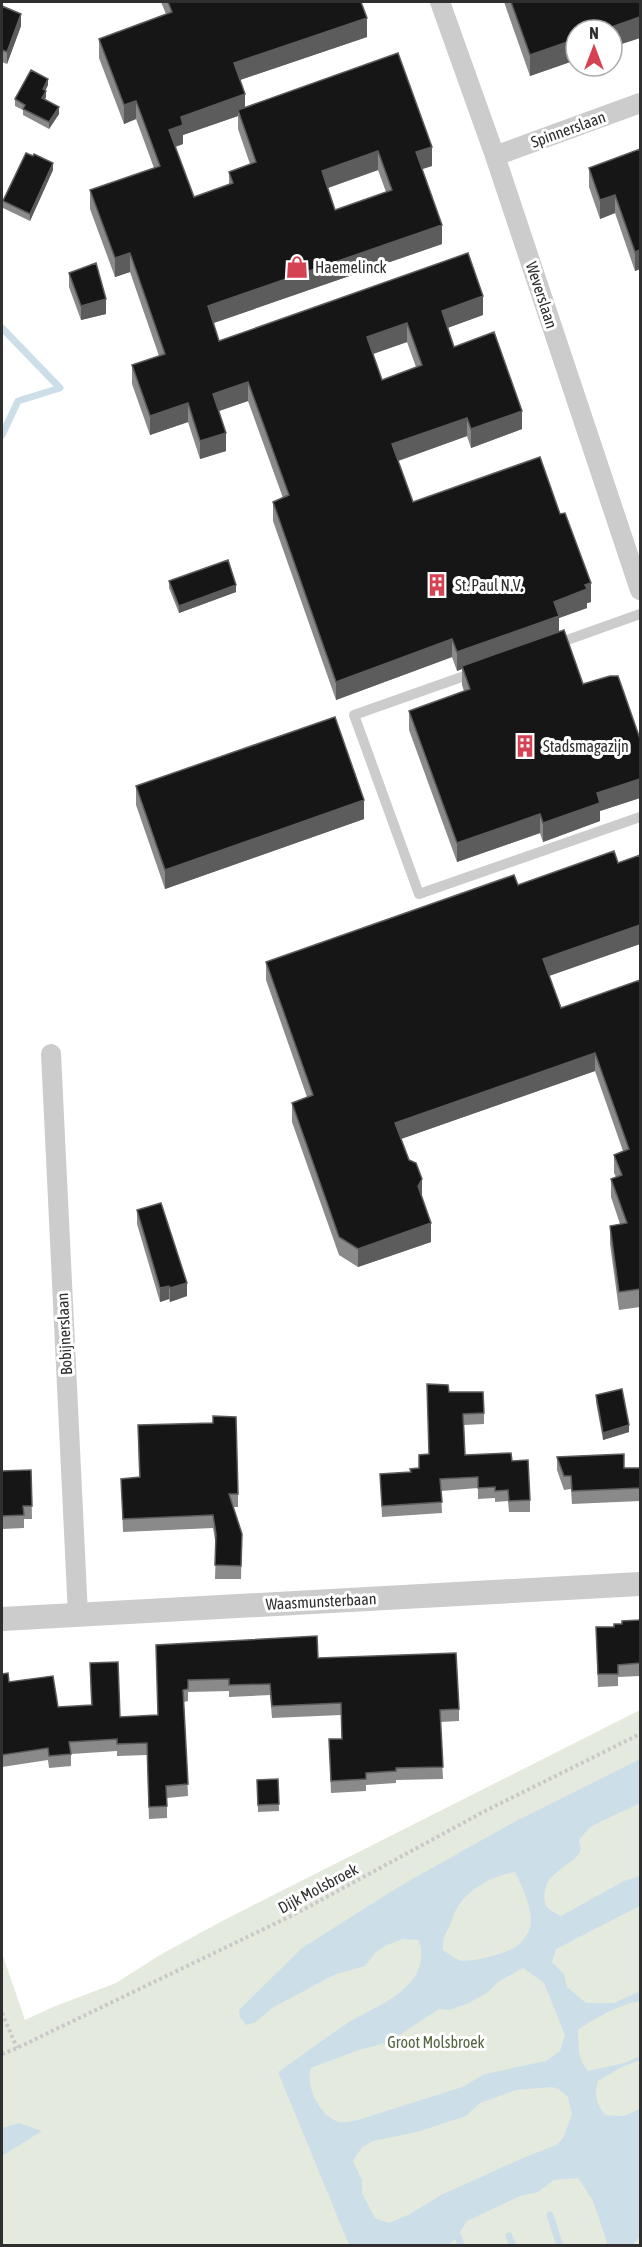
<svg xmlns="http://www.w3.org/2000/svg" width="642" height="2247" viewBox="0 0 642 2247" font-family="'Asap Condensed',sans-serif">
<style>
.green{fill:#e5eade}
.water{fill:#ccdfe9;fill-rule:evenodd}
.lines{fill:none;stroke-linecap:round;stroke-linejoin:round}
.stream{stroke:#ccdfe9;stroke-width:7}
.path{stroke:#c9c9c9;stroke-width:4;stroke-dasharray:3 3;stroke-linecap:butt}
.service{stroke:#ccc;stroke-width:10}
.minor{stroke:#ccc;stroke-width:20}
.tertiary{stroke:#ccc;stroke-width:24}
.wall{fill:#8a8a8a;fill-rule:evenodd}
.shaded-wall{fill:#5c5c5c}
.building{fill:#161616;stroke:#5c5c5c;stroke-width:1.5;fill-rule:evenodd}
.labels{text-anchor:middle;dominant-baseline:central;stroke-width:6;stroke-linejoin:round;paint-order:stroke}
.street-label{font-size:16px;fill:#2f2f2f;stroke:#fff}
.poi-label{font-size:16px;fill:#2f2f2f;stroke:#fff;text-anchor:start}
.park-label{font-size:16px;fill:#546640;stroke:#fff}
</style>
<rect width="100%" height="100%" fill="#fff"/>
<path class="green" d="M640,1710V2245H2V1953L25,2020L53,2007L116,1983L160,1955L224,1920Z"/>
<path class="water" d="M640,1759V1803L590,1827L579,1840C579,1841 581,1848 581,1849C578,1864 547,1870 545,1891C542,1907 548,1909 561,1916L624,1881L640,1876V1906L556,1949L552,1962L564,1974L567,1987L586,2003H614L640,1991V2002C625,2001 590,2021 578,2030C579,2045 577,2059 588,2071L624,2063L640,2056V2060L620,2068L598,2081C594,2095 596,2103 605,2115L624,2116L640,2109V2236L633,2245H608L593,2201L578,2178L554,2180L538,2192L520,2196L467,2221L458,2236L450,2244L349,2245L278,2072C300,2057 321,2041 343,2026C365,2011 397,2001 413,1979C421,1969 424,1951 418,1940L403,1939L387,1945L376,1952L365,1966L334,1975L272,2008L256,2022L246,2025L240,2017L239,2010L302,1948L400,1886L516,1821ZM515,1872C522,1887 536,1914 529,1931C527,1935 521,1943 517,1946C508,1953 469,1964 459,1960C453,1958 448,1953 443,1950C442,1937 446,1934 451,1923C453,1919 453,1914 456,1910C466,1890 494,1875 515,1872ZM523,1968L544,1983L565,2035L560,2051L546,2061L485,2074L462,2087L358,2120C352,2121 345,2123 339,2122C320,2117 305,2086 311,2068L359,2050L389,2042L439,2009L449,2010L467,2004L487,1993L498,1982ZM552,2087L560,2090L568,2097L572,2114L563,2138L556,2145L523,2158L441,2195L410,2214L389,2223L375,2218L362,2193V2180L353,2161L362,2147L373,2141L417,2132L466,2116L480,2103L516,2090Z
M19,2123L42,2131L2,2156V2128Z"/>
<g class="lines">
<path class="stream" d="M2,328L60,388L18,401L2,435
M550,2215L560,2246
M458,2236L461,2246
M509,2236L513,2246"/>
<path class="path" d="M2,2013L17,2048
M2,2054L17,2048L297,1913L485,1811L640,1734"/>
<path class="service" d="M556,644L640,614
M473,673L354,715L419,894L640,817"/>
<path class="minor" d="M440,2L495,156L640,590
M495,156L640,103
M51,1054L78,1615"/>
<path class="tertiary" d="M2,1619L640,1584"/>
</g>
<path class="wall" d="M161,2H361L367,37L240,80L245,108L432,166L422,169L442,244L213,323L219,341L483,315L447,328L454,347L522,429L471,448L467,436L398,461L413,502L591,602L587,603V608L559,618V632L583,684L640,739V798L600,811V821L543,842L540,833L457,862L409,730V711L464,691L462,685V669L457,671L452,657L336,700L273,521V502L283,498L248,401L219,411L226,451L200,459L188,422L150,435L132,384V365L159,356L130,272L115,277L90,209V190L154,168L136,119L124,124L99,58V39L166,14ZM238,116V129L250,164L229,172V184L194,197L175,147L183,144V135ZM378,170L386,192L335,210L328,188ZM407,342L416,367L382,380L373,354Z
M504,2H640V38L612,47V30H576V60L530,76Z
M2,6L21,26L7,64L2,62Z
M48,85L45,90L46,97L45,99L59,114L49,129L23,115V110L15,106V99Z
M640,149V269L635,271L615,213L600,219L589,187V168Z
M53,170L30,221L3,208V201Z
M69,273L106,314L81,320L69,287Z
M169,581L236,592L179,613L169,588Z
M136,786L364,819L165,889L136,805Z
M518,885L640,944L549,976L561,1008L640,980V1307L619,1310L610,1244V1226L620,1224L611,1197V1179L616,1177L614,1173V1155L623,1151L595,1071L401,1139L422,1196L431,1242L358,1267L339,1255L292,1122V1103L307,1097L266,980V962Z
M137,1210L187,1296L170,1302L169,1299L160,1302L137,1224Z
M449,1392L484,1413V1424L464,1425L465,1455L512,1461L530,1500V1512H509L508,1501L495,1502V1498L478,1499V1488L441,1491L442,1513L382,1517L380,1474L410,1472L419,1469V1455L429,1454Z
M596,1395L629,1432L603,1440L596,1402Z
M138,1425L238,1494V1507H233L242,1534L241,1579H215L216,1546L213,1528L123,1532L121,1479L139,1477Z
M557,1457L624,1468H640V1501L572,1504L571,1489L564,1490L557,1470Z
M31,1470L32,1519H24V1528L2,1529V1471Z
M640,1620V1676L618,1677V1686L598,1687L596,1627H614L622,1624Z
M156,1645L318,1658L459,1709V1721L440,1722L443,1779L396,1780V1783L366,1785V1791L331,1793L329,1739H342L341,1715L272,1718L270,1695L229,1697V1691L188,1692V1701L184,1702L188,1796L167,1798V1818L149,1819L147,1755L117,1756V1751L71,1754V1766L49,1768L48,1760L2,1767V1669V1674L9,1682L58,1707L91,1705L90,1663L120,1717L158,1715Z
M278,1779L279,1811L258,1812L257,1780Z"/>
<path class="shaded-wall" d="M21,14V26L7,64V52Z
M640,17V38L612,47V30H603Z
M367,18V37L234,82V63Z
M576,39V60L530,76V55Z
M48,79V85L43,96V89Z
M46,91V97L42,105V98Z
M245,94V113L238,110V116L183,135V144L169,149V130L181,117Z
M136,101V119L124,124V105Z
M59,107V114L49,129V122Z
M432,147V166L416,171V152Z
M378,151V170L322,190V171Z
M53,163V170L30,221V214Z
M615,195V213L600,219V200Z
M442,225V244L208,325V306Z
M640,250V269L635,271V252Z
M130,253V272L115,277V258Z
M483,296V315L442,330V311Z
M106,299V314L81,320V306Z
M407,323V342L367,356V337Z
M248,382V401L213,413V394Z
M188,403V422L150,435V416Z
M522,411V429L471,448V429Z
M467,418V436L392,463V444Z
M226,433V451L200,459V441Z
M591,583V602L587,603V608L559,618V635L462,666V669L457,671V652L585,585Z
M236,585V592L179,613V606Z
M452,639V657L336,700V682Z
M640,779V798L600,811V821L543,842V823L597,793Z
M364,800V819L165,889V870Z
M540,814V833L457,862V843Z
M640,925V944L543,978V959Z
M595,1053V1071L395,1141V1123Z
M422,1179V1197L418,1186Z
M431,1223V1242L358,1267V1249Z
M187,1283V1296L170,1302V1288Z
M169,1286V1299L160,1302V1288Z
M629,1425V1432L603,1440V1433Z"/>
<path class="building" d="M168,2H361L367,18L234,63L245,94L181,117L183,125L169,130L194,197L233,183L229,172L256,162L238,110L398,53L432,147L416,152L442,225L208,306L219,341L468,253L483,296L442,311L454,347L494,332L522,411L471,429L467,418L392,444L413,502L540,457L560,514L565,513L591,583L585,585L587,589L554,602L559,616L457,652L452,639L336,682L273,502L289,495L248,382L213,394L226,433L200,441L188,403L150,416L132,365L165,354L130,253L115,258L90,190L160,166L136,101L124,105L99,39L172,12ZM378,151L392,190L335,210L322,171ZM407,323L422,365L382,380L367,337Z
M511,2H640V17L603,30H576V39L530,55Z
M2,6L21,14L7,52L2,50Z
M31,70L48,79L43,89L46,91L42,98L59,107L49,122L23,109L25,105L15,99Z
M640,149V250L635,252L615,195L600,200L589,168Z
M26,153L33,156L34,154L53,163L30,214L3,201Z
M96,263L106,299L81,306L69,273Z
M228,560L236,585L179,606L169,581Z
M564,630L583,684L610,676H618L640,739V779L597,793L600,803L543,823L540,814L457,843L409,711L470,689L462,666Z
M335,717L364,800L165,870L136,786Z
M614,851L618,863L640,855V925L543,959L561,1008L640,980V1289L619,1292L610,1226L627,1223L611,1179L622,1175L614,1155L629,1149L595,1053L395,1123L409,1160L416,1163L422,1179L418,1186L431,1223L358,1249L339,1237L292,1103L313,1095L266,962L514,875L518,885Z
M161,1203L187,1283L170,1288L169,1286L160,1288L137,1210Z
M427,1384L448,1385L449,1392H483L484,1413L463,1414L465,1455L511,1453L512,1461L528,1460L530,1500L509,1501L508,1490L495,1491V1487L478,1488V1477L440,1479L442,1502L382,1506L380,1474L411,1472L410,1469L419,1468V1455L429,1454Z
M622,1389L629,1425L603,1433L596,1395Z
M213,1416L236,1417L238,1494H229L242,1534L241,1566L215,1565L216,1534L213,1515L123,1519L121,1479L140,1477L138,1425L213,1423Z
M624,1454V1468H640V1488L572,1491L571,1476H564L557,1457Z
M31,1470L32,1506H23L24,1515L2,1516V1471Z
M640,1620V1663L618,1665V1674H598L596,1627H614V1624H622V1621Z
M317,1636L318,1658L456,1653L459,1709L440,1710L443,1767L396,1768V1771L366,1773V1779L331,1781L329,1739H342L341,1703L272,1706L270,1684L229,1685V1679L188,1680V1689L183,1690L188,1784L166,1786L167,1806L149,1807L147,1743L117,1744V1739L69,1742L71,1754L49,1756L48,1748L2,1755V1669V1674L8,1673L9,1682L53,1676L58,1707L92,1705L90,1663L118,1662L120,1717L158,1715L156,1645Z
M278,1779L279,1804L258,1805L257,1780Z"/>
<defs>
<g id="shop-bare" transform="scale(1.8)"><path d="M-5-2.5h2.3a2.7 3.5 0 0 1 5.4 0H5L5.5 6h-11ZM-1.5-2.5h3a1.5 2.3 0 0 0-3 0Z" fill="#d54253" stroke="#fff" stroke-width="2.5" paint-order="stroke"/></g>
<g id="building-bare" transform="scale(1.8)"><path d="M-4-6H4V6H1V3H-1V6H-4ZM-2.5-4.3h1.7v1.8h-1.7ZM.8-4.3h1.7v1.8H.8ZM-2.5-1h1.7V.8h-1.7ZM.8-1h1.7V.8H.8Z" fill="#d54253" stroke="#fff" stroke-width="2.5" paint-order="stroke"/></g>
</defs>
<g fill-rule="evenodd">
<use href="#shop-bare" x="297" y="267"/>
<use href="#building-bare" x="437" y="585"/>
<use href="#building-bare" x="525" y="746"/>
</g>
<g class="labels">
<g class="street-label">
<text transform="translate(568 129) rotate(-20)">Spinnerslaan</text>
<text transform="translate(542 295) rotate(72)">Weverslaan</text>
<text transform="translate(64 1334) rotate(-93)">Bobijnerslaan</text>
<text transform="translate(321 1601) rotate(-3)">Waasmunsterbaan</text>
<text transform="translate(318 1888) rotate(-28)">Dijk Molsbroek</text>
</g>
<g class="poi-label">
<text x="315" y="267">Haemelinck</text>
<text x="455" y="585">St. Paul N.V.</text>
<text x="543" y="746">Stadsmagazijn</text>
</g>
<g class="park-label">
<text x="436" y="2042">Groot Molsbroek</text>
</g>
</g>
<rect width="642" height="2247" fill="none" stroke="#2f2f2f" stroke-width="6"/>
<g transform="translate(594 48)"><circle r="28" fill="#ffffff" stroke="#acacac" stroke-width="1.5"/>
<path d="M0-4.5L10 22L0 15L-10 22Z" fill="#d54253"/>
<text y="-9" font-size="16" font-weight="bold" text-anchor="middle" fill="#2f2f2f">N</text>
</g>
</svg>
